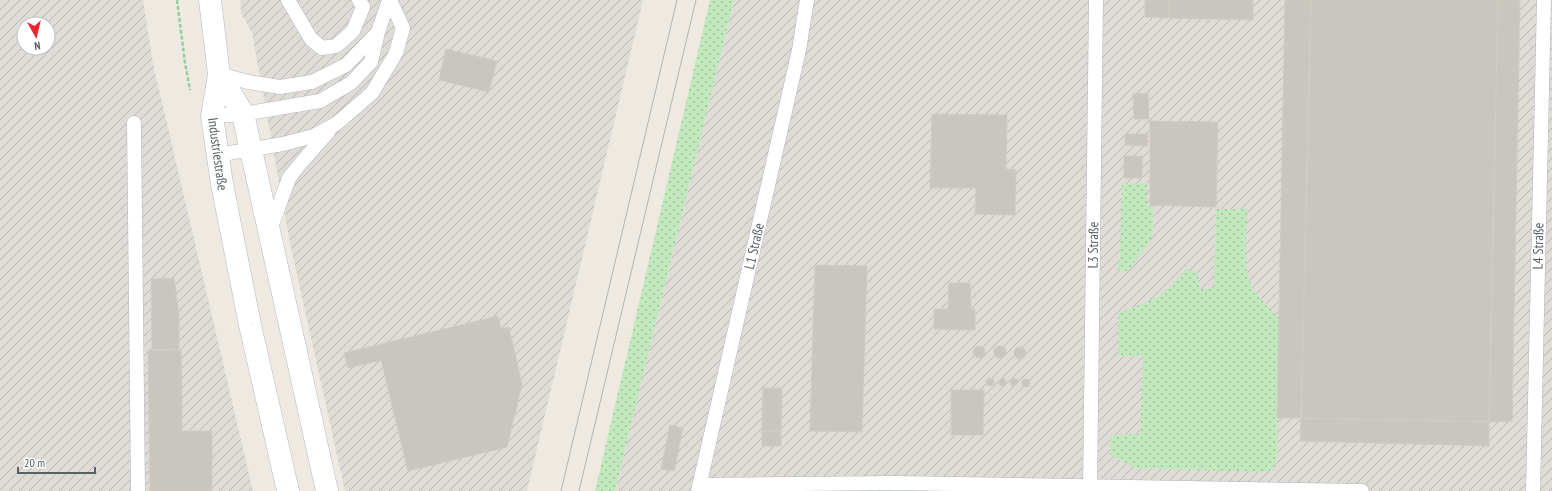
<svg xmlns="http://www.w3.org/2000/svg" width="1552" height="491" viewBox="0 0 1552 491" font-family="'PT Sans Narrow',sans-serif">
<style>
.industrial{fill:url(#industrial-furrows);fill-rule:evenodd}
.grass{fill:url(#grass-dots)}
.building{fill:#c9c5bf;stroke:#d3cbc0}
.lines{fill:none;stroke-linecap:round;stroke-linejoin:round}
.service-casing{stroke:#b3b6ba;stroke-width:15}
.secondary-casing{stroke:#b4b9be;stroke-width:23}
.path{stroke:#97cba0;stroke-width:2.5;stroke-dasharray:4 2;stroke-linecap:butt}
.service{stroke:#fff;stroke-width:14}
.secondary{stroke:#fff;stroke-width:22}
.tram{stroke:#b2b3b4;stroke-width:1}
.labels{text-anchor:middle;dominant-baseline:central;stroke-width:3.5;stroke-linejoin:round;paint-order:stroke}
.street-label{font-size:14px;fill:#5a6064;stroke:#fff}
</style>
<defs>
<pattern id="industrial-furrows" width="10" height="10" patternUnits="userSpaceOnUse"><rect width="10" height="10" fill="#dfdcd7"/><path d="M-1 1l2-2M0 10L10 0M9 11l2-2" fill="none" stroke="#b8b6b2"/></pattern>
<pattern id="grass-dots" width="8" height="8" patternUnits="userSpaceOnUse"><rect width="8" height="8" fill="#c2e8bd"/><path d="M2 2h.1M6 6h.1" fill="none" stroke="#a1bf9d" stroke-width="1.8" stroke-linecap="round"/></pattern>
</defs>
<rect width="100%" height="100%" fill="#eeeae2"/>
<path class="industrial" d="M0,0H143L153,64L253,491H0ZM24,24H48V48H24Z
M240,0H643L527,491H345L290,243L252,33L241,13Z
M734,0H1552V491H615Z"/>
<path class="grass" d="M710,0H734L615,491H595Z
M1147,183V206H1153V233L1147,246L1127,272L1116,269L1120,260L1122,184Z
M1216,209H1247C1247,233 1241,272 1255,292C1262,301 1271,310 1279,318L1277,459L1274,468L1265,472L1136,468L1110,455L1111,435L1140,434L1143,356H1118V313L1152,300L1171,287L1186,268L1198,274L1200,289L1214,288Z"/>
<path class="building" d="M1145,0H1169V18L1145,17Z
M1169,0H1253V20L1169,18Z
M1285,0H1311L1301,418H1277Z
M1311,0H1498L1489,422L1301,418Z
M1498,0H1520L1512,421L1489,422Z
M446,49L497,61L489,92L439,80Z
M1148,93L1149,119H1134L1133,94Z
M932,114L1007,115L1006,169L1016,170L1015,215L975,214L976,188H930Z
M1150,121L1218,122L1216,207L1150,205Z
M1125,134H1148L1147,146L1125,145Z
M1124,156H1142V178H1124Z
M815,265L867,266L862,432L810,431Z
M174,278L179,314V350H152L151,279Z
M949,283H970L971,309H975V330L934,329V309H948Z
M498,316L501,329L509,327L522,385L507,447L408,471L381,360L348,368L344,353Z
M994 352a6 6 0 1 1 12 0a6 6 0 1 1-12 0Z
M973 352a6 6 0 1 1 12 0a6 6 0 1 1-12 0Z
M1014 353a6 6 0 1 1 12 0a6 6 0 1 1-12 0Z
M181,349L182,431H212V491H150L148,350Z
M1002,378L1005,379L1006,383L1005,386H1001L999,384V381Z
M1014,378L1018,380V383L1015,386H1012L1010,382L1011,379Z
M986 382a4 4 0 1 1 8 0a4 4 0 1 1-8 0Z
M1022 383a4 4 0 1 1 8 0a4 4 0 1 1-8 0Z
M763,388H782L781,431H762Z
M951,390H984L983,435H951Z
M1301,418L1489,422V446L1300,441Z
M670,425L683,428L674,471L661,469Z
M762,431H781V446H762Z"/>
<g class="lines">
<g class="service-casing">
<path id="service" d="M288,0L311,39L322,48L336,46L353,31L363,7L359,0
M219,74L248,82L280,87L312,82L346,65L378,32
M212,116L243,114L320,101L351,83L371,62L378,32L389,0
M134,123L138,491
M217,155L283,144L314,136L336,124L372,93L396,53L403,28L390,0
M270,230L289,178L300,164L329,131
M699,485L895,483L1362,491
M698,491L799,50L807,0
M1090,491L1096,0
M1533,491L1544,0"/>
</g>
<g class="secondary-casing">
<path id="secondary" d="M210,0L219,74L212,116L222,184L250,325L288,491
M219,74L243,114L327,491"/>
</g>
<path class="path" d="M177,0L185,63L190,90"/>
<use href="#service" class="service"/>
<use href="#secondary" class="secondary"/>
<path class="tram" d="M561,491L677,0
M579,491L696,0"/>
</g>
<g class="labels">
<g class="street-label">
<text transform="translate(218 154) rotate(82)">Industriestraße</text>
<text transform="translate(1093 245) rotate(-89)">L3 Straße</text>
<text transform="translate(754 246) rotate(-77)">L1 Straße</text>
<text transform="translate(1538 246) rotate(-89)">L4 Straße</text>
</g>
</g>
<g transform="translate(36 36) rotate(172)"><circle r="19" fill="#ffffff" stroke="#bdbfc1"/>
<path d="M0-3L7 15L0 10L-7 15Z" fill="#f3232b"/>
<text y="-6" font-size="11" font-weight="bold" text-anchor="middle" fill="#5a6064">N</text>
</g>
<path d="M18 467v6h77v-6" fill="none" stroke="#5a6064" stroke-width="2"/>
<text x="24" y="467" font-size="12" fill="#5a6064" stroke="#ffffff" stroke-width="3" paint-order="stroke">20 m</text>
</svg>
